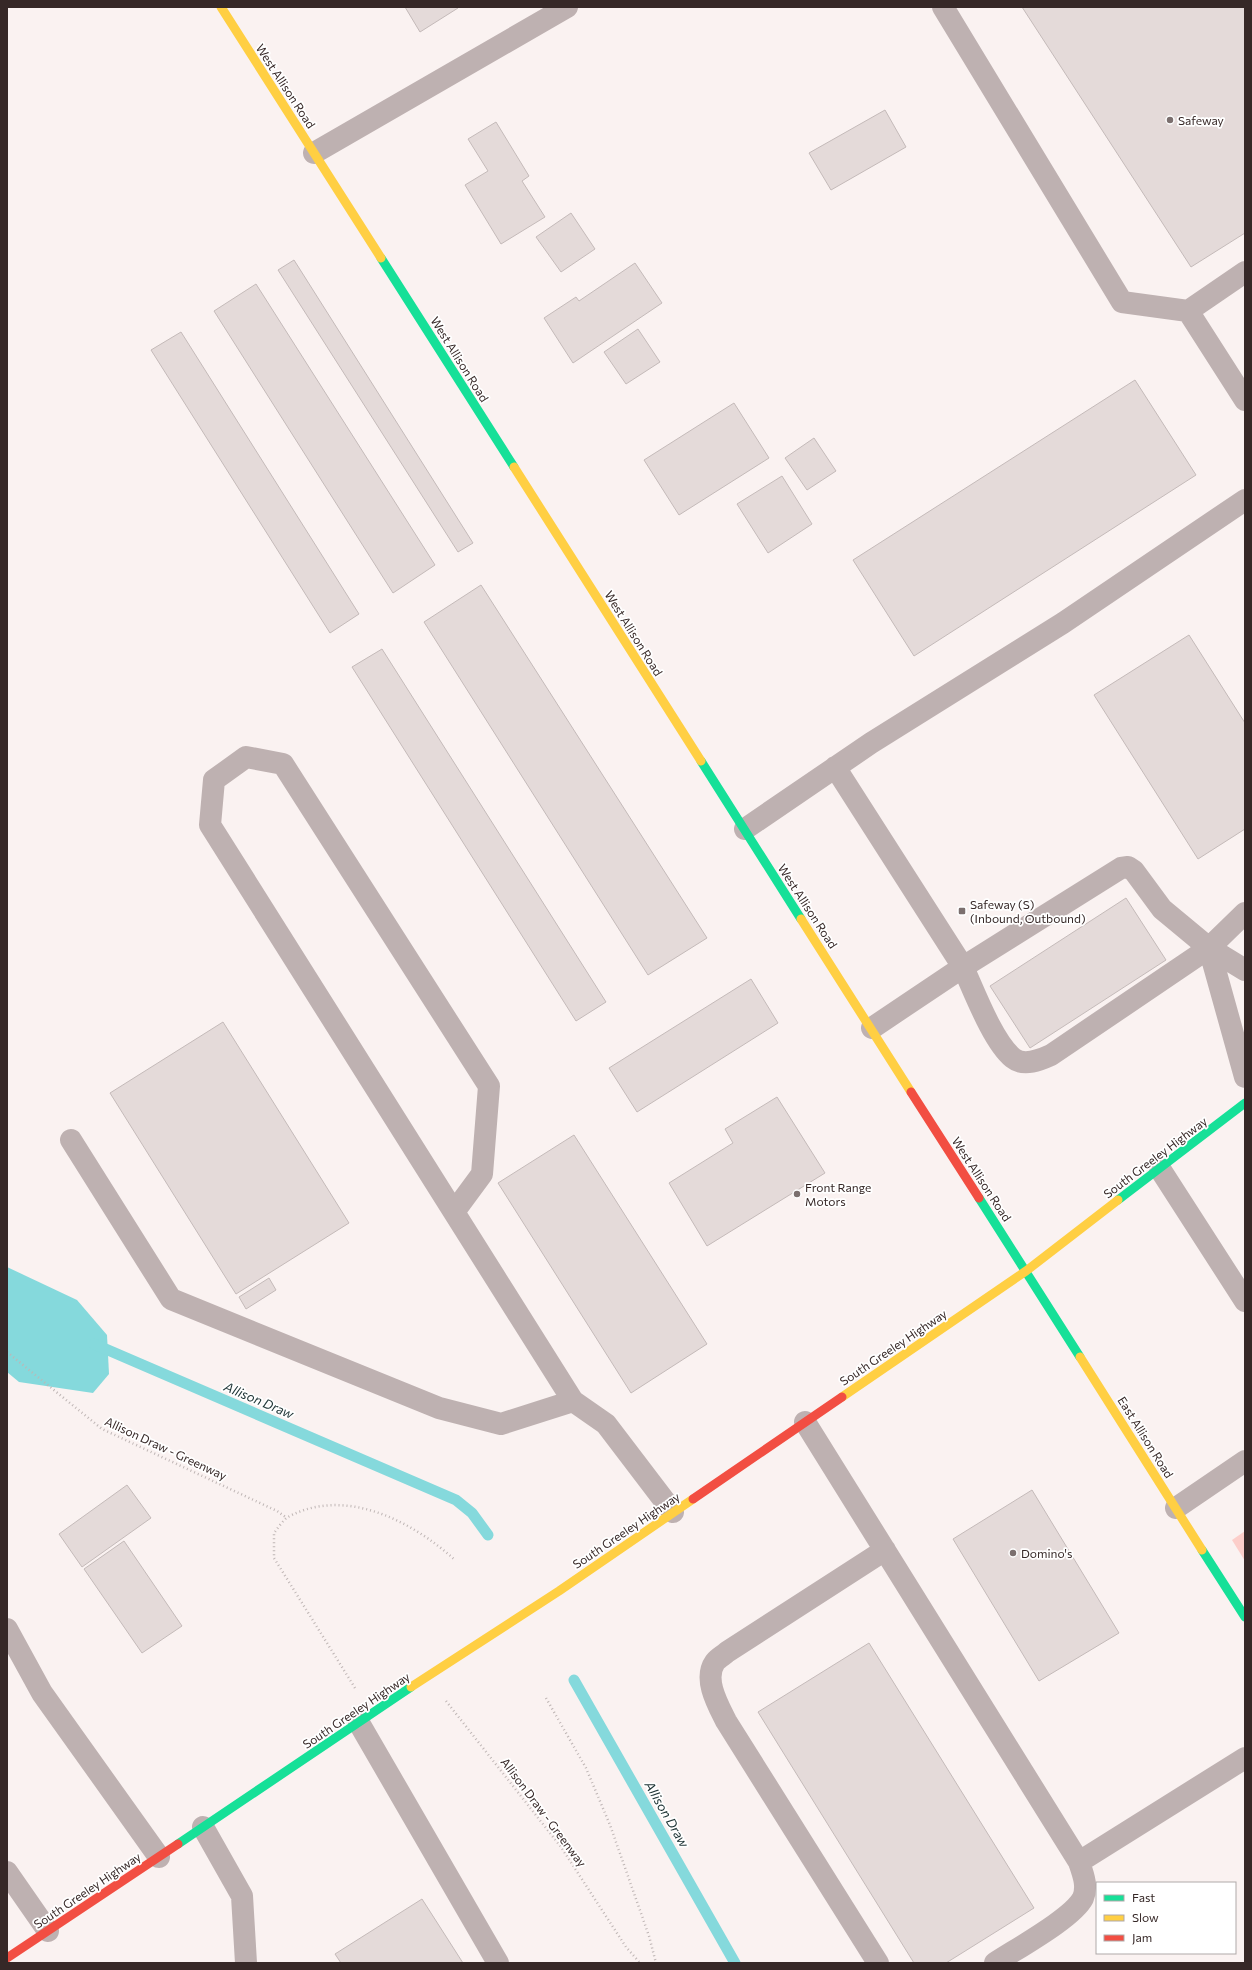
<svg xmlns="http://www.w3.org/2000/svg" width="1252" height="1970" viewBox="0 0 1252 1970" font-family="Commissioner,sans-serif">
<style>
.green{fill:#fcceca}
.water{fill:#85d9dc}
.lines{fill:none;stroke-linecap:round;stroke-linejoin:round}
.stream{stroke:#85d9dc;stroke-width:11}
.building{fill:#e4dad9;stroke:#c4bab9}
.path{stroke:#bfb6b5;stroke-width:2.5;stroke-dasharray:1 3;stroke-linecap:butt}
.lane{stroke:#beb1b1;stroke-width:22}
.fast{stroke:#16e098;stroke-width:9}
.slow{stroke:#ffcf43;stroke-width:9}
.jam{stroke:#f24e42;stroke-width:9}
.poi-dot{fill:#7b6f6e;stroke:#fff;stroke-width:1.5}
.labels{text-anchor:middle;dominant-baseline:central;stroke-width:3.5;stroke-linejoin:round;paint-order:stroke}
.street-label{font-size:12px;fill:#362827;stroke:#fff}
.poi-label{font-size:12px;fill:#362827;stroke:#fff;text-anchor:start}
.water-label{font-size:13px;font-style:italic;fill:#1c3233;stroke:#fff}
</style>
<rect width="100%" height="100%" fill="#faf2f1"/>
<path class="green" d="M1245,1531V1561L1232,1540Z"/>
<path class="water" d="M7,1267L77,1300L107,1335L109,1374L93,1393L19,1382L7,1372Z"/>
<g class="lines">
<path class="stream" d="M94,1344L456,1500L472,1513L488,1535
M574,1680L735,1963"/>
</g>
<path class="building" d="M405,7H457L458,8L420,32Z
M1022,7H1245V233L1191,267Z
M885,110L906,147L831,190L809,153Z
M496,122L529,176L522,181L545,217L501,244L465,185L488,171L468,139Z
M571,213L595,249L561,272L536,237Z
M294,260L473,543L458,552L278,270Z
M635,263L662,303L573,363L544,318L576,297L579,301Z
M256,284L435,565L393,593L214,311Z
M638,329L660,362L626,384L604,352Z
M181,332L359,614L330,633L151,350Z
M1135,380L1196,475L914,656L853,560Z
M734,403L769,458L679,515L644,460Z
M814,438L836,471L807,490L785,458Z
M782,476L812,524L768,553L737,504Z
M481,585L707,938L648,975L424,622Z
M1189,635L1245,723V829L1198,859L1094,695Z
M382,649L606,1002L576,1021L352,667Z
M1126,898L1166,960L1030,1048L990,986Z
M751,979L778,1023L637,1112L609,1068Z
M223,1022L349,1223L236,1294L110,1093Z
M777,1097L825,1173L707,1246L669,1183L733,1143L725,1129Z
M574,1135L707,1344L631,1393L498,1183Z
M269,1278L276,1290L246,1309L239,1297Z
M127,1485L151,1518L82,1567L59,1534Z
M1032,1490L1119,1633L1039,1681L953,1539Z
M124,1541L182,1626L142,1653L84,1569Z
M869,1643L1034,1908L946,1963H914L758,1712Z
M422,1899L463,1963H341L335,1954Z"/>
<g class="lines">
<path class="path" d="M7,1352L102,1429L277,1511L287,1518
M355,1688L274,1558V1533C278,1528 283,1520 288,1517C345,1486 412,1521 455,1560
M546,1698L586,1768L610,1825L649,1936L656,1963
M446,1701L561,1847L626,1947L640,1963"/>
<path class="lane" d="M943,7L1122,302L1188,311
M314,153L567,7
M1245,272L1188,311L1245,400
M835,767L963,967L1121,868L1128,867L1134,871L1162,909L1209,948L1051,1055C1040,1060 1024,1067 1013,1058C993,1042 974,991 963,967L872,1028
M745,829L871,743L1063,623L1245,500
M1209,948L1245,913
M1245,970L1209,948L1245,1077
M71,1140L171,1299L439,1408L501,1424L573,1401
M1160,1169L1245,1301
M454,1212L482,1174L489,1086L283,764L246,757L214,780L210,825L573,1401L606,1424L673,1512
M805,1422L1079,1862L1245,1758
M1176,1508L1245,1461
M7,1629L42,1693L159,1857
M359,1723L498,1963
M203,1827L242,1896L246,1963
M7,1872L48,1931
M878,1963L726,1721C718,1705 703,1679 715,1662C718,1658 724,1655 727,1652L885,1550
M995,1963C1016,1949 1073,1918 1083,1898C1088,1886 1083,1874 1079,1862"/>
<path class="fast" d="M381,258L514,467
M701,761L801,919
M979,1198L1080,1357
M1118,1200L1245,1103
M1202,1550L1245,1617
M178,1844L411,1687"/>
<path class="slow" d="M221,7L381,258
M514,467L701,761
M801,919L911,1092
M1080,1357L1202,1550
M842,1397L1026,1271L1118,1200
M411,1687L559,1591L693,1499"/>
<path class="jam" d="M911,1092L979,1198
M693,1499L842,1397
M7,1958L178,1844"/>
</g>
<g class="poi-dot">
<circle cx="1170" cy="120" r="4"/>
<rect x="958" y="907" width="8" height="8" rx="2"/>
<circle cx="797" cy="1194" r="4"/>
<circle cx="1013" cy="1553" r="4"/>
</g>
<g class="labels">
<g class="street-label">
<text transform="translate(286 86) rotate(57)">West Allison Road</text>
<text transform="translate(460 359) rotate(58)">West Allison Road</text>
<text transform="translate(634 633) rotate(58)">West Allison Road</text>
<text transform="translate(808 906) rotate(57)">West Allison Road</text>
<text transform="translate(1155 1157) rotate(-37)">South Greeley Highway</text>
<text transform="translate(982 1179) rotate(57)">West Allison Road</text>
<text transform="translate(893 1347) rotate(-34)">South Greeley Highway</text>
<text transform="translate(1146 1437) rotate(58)">East Allison Road</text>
<text transform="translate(166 1448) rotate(25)">Allison Draw - Greenway</text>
<text transform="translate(626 1530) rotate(-34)">South Greeley Highway</text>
<text transform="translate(356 1710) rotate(-34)">South Greeley Highway</text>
<text transform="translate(544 1812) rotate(53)">Allison Draw - Greenway</text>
<text transform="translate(87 1890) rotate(-34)">South Greeley Highway</text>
</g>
<g class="poi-label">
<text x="1178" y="120">Safeway</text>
<text x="970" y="904">Safeway (S)<tspan x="970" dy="14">(Inbound, Outbound)</tspan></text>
<text x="805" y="1187">Front Range<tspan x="805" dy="14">Motors</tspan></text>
<text x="1021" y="1553">Domino's</text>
</g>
<g class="water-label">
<text transform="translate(259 1400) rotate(23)">Allison Draw</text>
<text transform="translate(667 1814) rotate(60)">Allison Draw</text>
</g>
</g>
<rect width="1252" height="1970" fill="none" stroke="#362827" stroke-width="16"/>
<rect x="1096" y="1882" width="140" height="72" fill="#ffffff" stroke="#afa9a9"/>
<rect x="1104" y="1895" width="20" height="6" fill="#16e098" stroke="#afa9a9"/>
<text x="1132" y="1902" font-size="12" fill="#362827">Fast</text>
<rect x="1104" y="1915" width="20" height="6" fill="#ffcf43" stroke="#afa9a9"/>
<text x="1132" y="1922" font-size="12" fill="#362827">Slow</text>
<rect x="1104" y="1935" width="20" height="6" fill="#f24e42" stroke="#afa9a9"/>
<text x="1132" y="1942" font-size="12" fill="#362827">Jam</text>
</svg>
